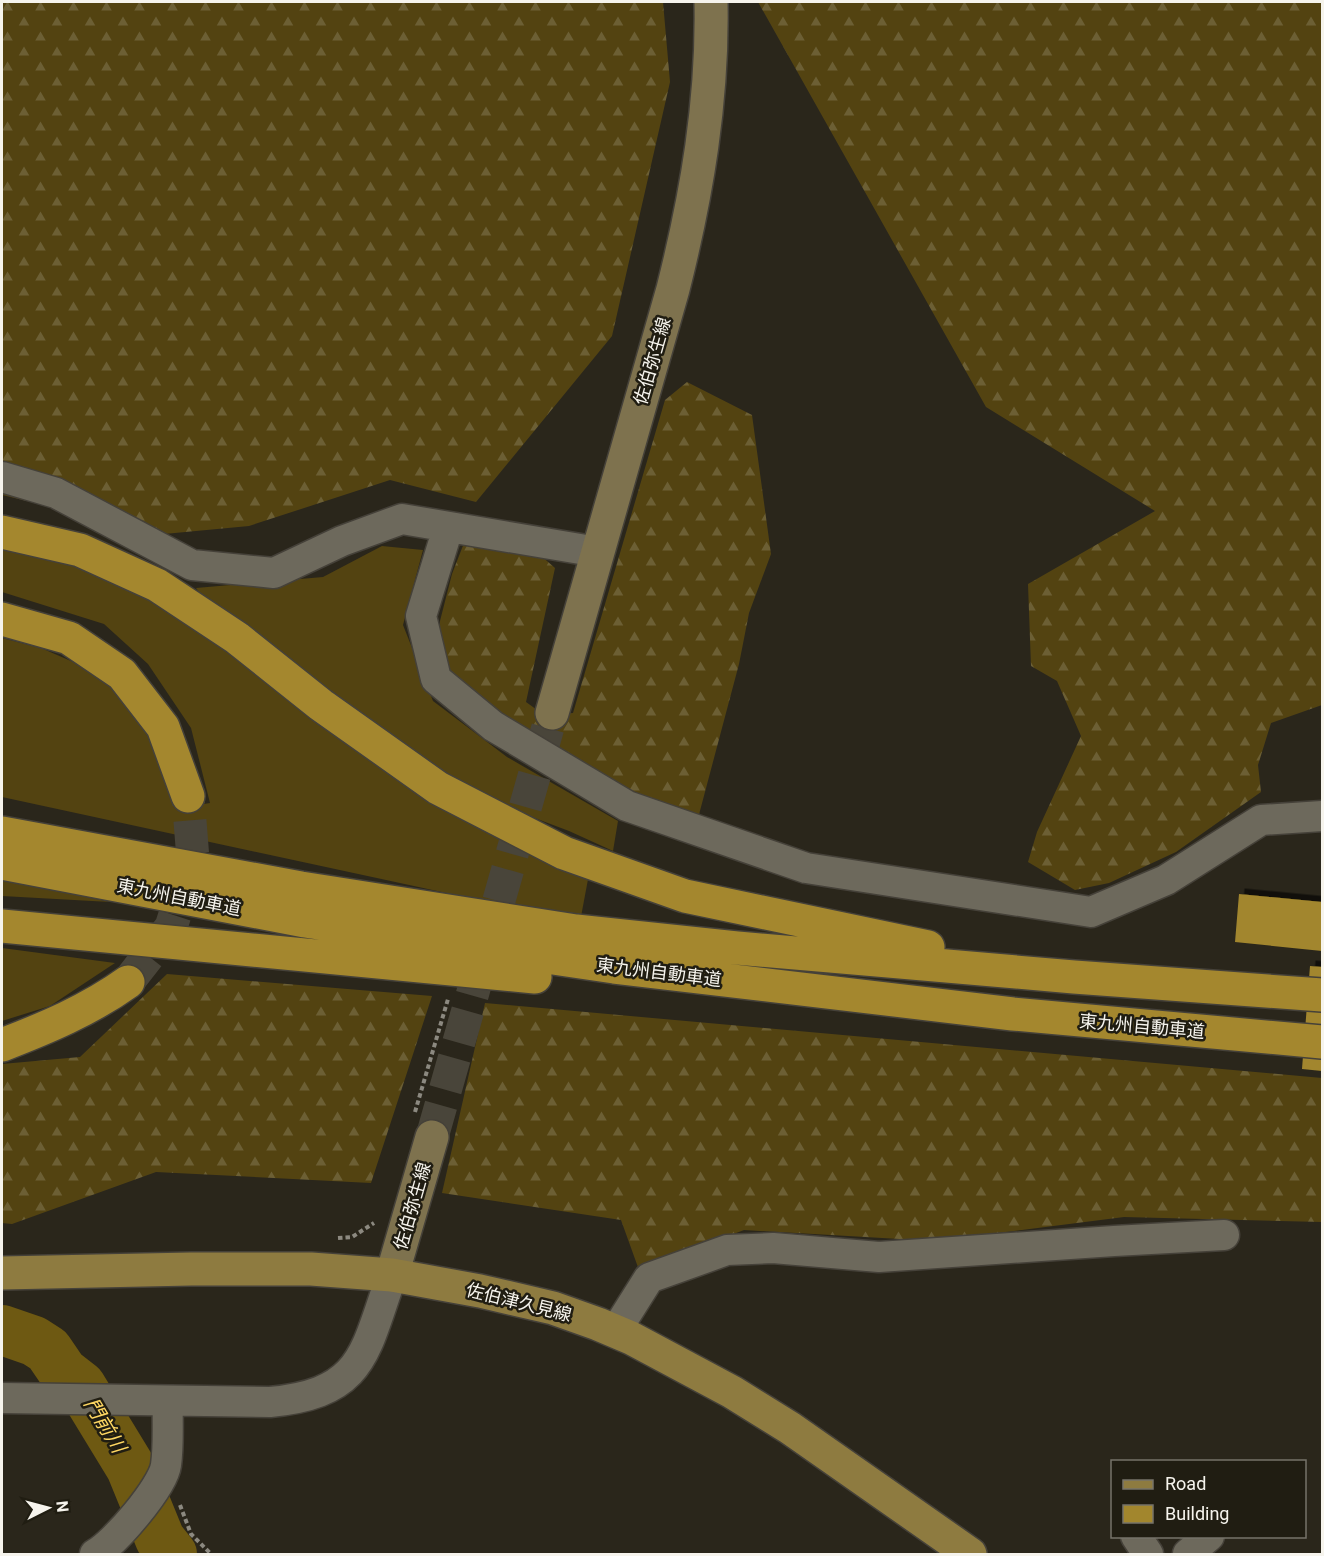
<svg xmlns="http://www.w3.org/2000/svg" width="1324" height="1556" viewBox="0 0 1324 1556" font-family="Roboto,'Noto Sans JP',sans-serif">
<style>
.grass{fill:#534311}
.forest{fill:url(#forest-firs)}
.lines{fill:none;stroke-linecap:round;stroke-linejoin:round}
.river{stroke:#6e5912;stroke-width:50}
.building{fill:#a2862d;filter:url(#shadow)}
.secondary-tunnel{stroke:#49453a;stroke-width:33;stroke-dasharray:33 16;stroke-linecap:butt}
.motorway-tunnel{stroke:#49453a;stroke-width:33;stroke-dasharray:33 16;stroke-linecap:butt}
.minor-casing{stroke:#454139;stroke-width:33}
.secondary-casing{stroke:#454139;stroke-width:36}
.primary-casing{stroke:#454139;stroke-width:36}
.motorway-casing{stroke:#454139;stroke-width:36}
.path{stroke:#8c8980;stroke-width:4;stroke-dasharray:4.5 3;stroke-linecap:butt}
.minor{stroke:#6d695c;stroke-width:30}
.secondary{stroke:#7e724e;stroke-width:33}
.primary{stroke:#8e7b40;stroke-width:33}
.motorway{stroke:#a4872e;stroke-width:33}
.labels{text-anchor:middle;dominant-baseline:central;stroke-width:5;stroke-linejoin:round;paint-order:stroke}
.street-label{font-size:18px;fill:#f6f4ed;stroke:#201d12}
.water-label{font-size:20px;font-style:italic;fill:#ffd863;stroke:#201d12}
</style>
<defs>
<pattern id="forest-firs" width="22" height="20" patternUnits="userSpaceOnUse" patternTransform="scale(1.5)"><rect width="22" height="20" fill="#534311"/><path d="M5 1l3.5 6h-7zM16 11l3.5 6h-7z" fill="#6c5f34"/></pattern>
<filter id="shadow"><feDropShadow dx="5.5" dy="-5.5" stdDeviation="0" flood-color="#0009"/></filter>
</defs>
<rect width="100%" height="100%" fill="#2a261b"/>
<path class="grass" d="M382,546L423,550L403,625L433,701L507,757L618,821L613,851L569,831L487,800L393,740L204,599L196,588L323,577Z
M2,547L29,550L98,575L162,603L298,703L372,762L489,826L589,874L580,922L2,797V638L41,648L101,674L149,732L179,808L210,803L191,728L148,664L104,624L2,592Z
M2,878L110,902L2,896Z
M2,948L115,963L50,1006L2,1021Z"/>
<path class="forest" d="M2,2H663L670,82L612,336L476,502L390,480L249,526L164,534L2,495Z
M758,2H1322V705L1271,723L1258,765L1261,792L1176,852L1109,883L1075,890L1028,862L1037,832L1081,736L1057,681L1031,666L1028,584L1155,511L986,407Z
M687,382L752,415L771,554L749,613L739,664L697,822L645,803L502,723L446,670L440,648V621L452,574L464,543L531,547L555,568L526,702L544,715L573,713L665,400Z
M167,974L432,996L371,1183L156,1172L12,1224L2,1223V1064L80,1057Z
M485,1003L1322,1078V1222L1124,1217L934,1241L744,1230L639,1270L621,1220L442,1193Z"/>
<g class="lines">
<path class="river" d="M2,1330L34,1341L48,1350L63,1372L81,1386L131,1468L160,1539L172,1554"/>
</g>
<path class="building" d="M1239,894L1322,902V951L1235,942Z
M1310,966L1322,967V1071L1302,1069Z"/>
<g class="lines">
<path class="secondary-tunnel" d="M432,1137L552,713"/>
<path class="motorway-tunnel" d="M128,982L171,927L193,859L188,796"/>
<g class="minor-casing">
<path id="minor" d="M2,477L56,493L192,565L274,573L342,541L402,519L598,552
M448,528L421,616L436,679L493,726L627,806L806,868L1091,912L1166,880L1261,820L1322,816
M615,1332L649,1278L727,1250L773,1248L879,1257L1114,1241L1224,1235
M2,1398L270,1402C365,1393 364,1352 392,1275
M1136,1536L1148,1554
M95,1554C114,1544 163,1487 166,1465C169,1444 167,1422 168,1401
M1188,1554L1209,1536"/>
</g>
<g class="secondary-casing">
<path id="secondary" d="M552,713L673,289C697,194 713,100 711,2
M392,1275L432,1137"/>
</g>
<g class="primary-casing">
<path id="primary" d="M2,1273L191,1269H311L392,1275L480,1291L553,1308L598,1324L631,1338L732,1392L790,1428L970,1554"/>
</g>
<g class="motorway-casing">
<path id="motorway" d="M2,532L80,550L157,585L237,638L321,705L438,788L564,853L685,896L928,947
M2,619L69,638L122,674L163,727L188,796
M2,833L301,888L576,931L737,948L1074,977L1322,995
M2,863L305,921L614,967L1013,1014L1322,1042
M2,926L535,977
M2,1045C46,1028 89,1010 128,982"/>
</g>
<path class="path" d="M415,1112L448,999
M338,1238L352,1237L374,1223
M180,1505L191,1534L211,1554"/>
<use href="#minor" class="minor"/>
<use href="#secondary" class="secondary"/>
<use href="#primary" class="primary"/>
<use href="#motorway" class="motorway"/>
</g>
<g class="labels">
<g class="street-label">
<text transform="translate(652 361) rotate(-74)">佐伯弥生線</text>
<text transform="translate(179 897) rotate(11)">東九州自動車道</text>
<text transform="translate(659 972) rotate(7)">東九州自動車道</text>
<text transform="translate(1142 1026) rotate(5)">東九州自動車道</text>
<text transform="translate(412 1206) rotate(-74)">佐伯弥生線</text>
<text transform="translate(519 1302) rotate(14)">佐伯津久見線</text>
</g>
<g class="water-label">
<text transform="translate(105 1425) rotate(59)">門前川</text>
</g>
</g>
<rect width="1324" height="1556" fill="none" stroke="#f6f4ed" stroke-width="6"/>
<rect x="1111" y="1460" width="195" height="78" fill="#201d12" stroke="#76736a" stroke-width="1.5"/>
<rect x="1123" y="1480" width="30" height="9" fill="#8e7b40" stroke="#76736a" stroke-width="1.5"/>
<text x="1165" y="1490" font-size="18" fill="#f6f4ed">Road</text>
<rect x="1123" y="1505" width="30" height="18" fill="#a2862d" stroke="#76736a" stroke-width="1.5"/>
<text x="1165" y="1520" font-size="18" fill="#f6f4ed">Building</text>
<g transform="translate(48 1508) rotate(84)" stroke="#201d12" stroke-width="4.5" paint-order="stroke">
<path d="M0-4.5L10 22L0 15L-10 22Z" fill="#f6f4ed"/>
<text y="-9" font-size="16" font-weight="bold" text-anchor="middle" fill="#f6f4ed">N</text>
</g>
</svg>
